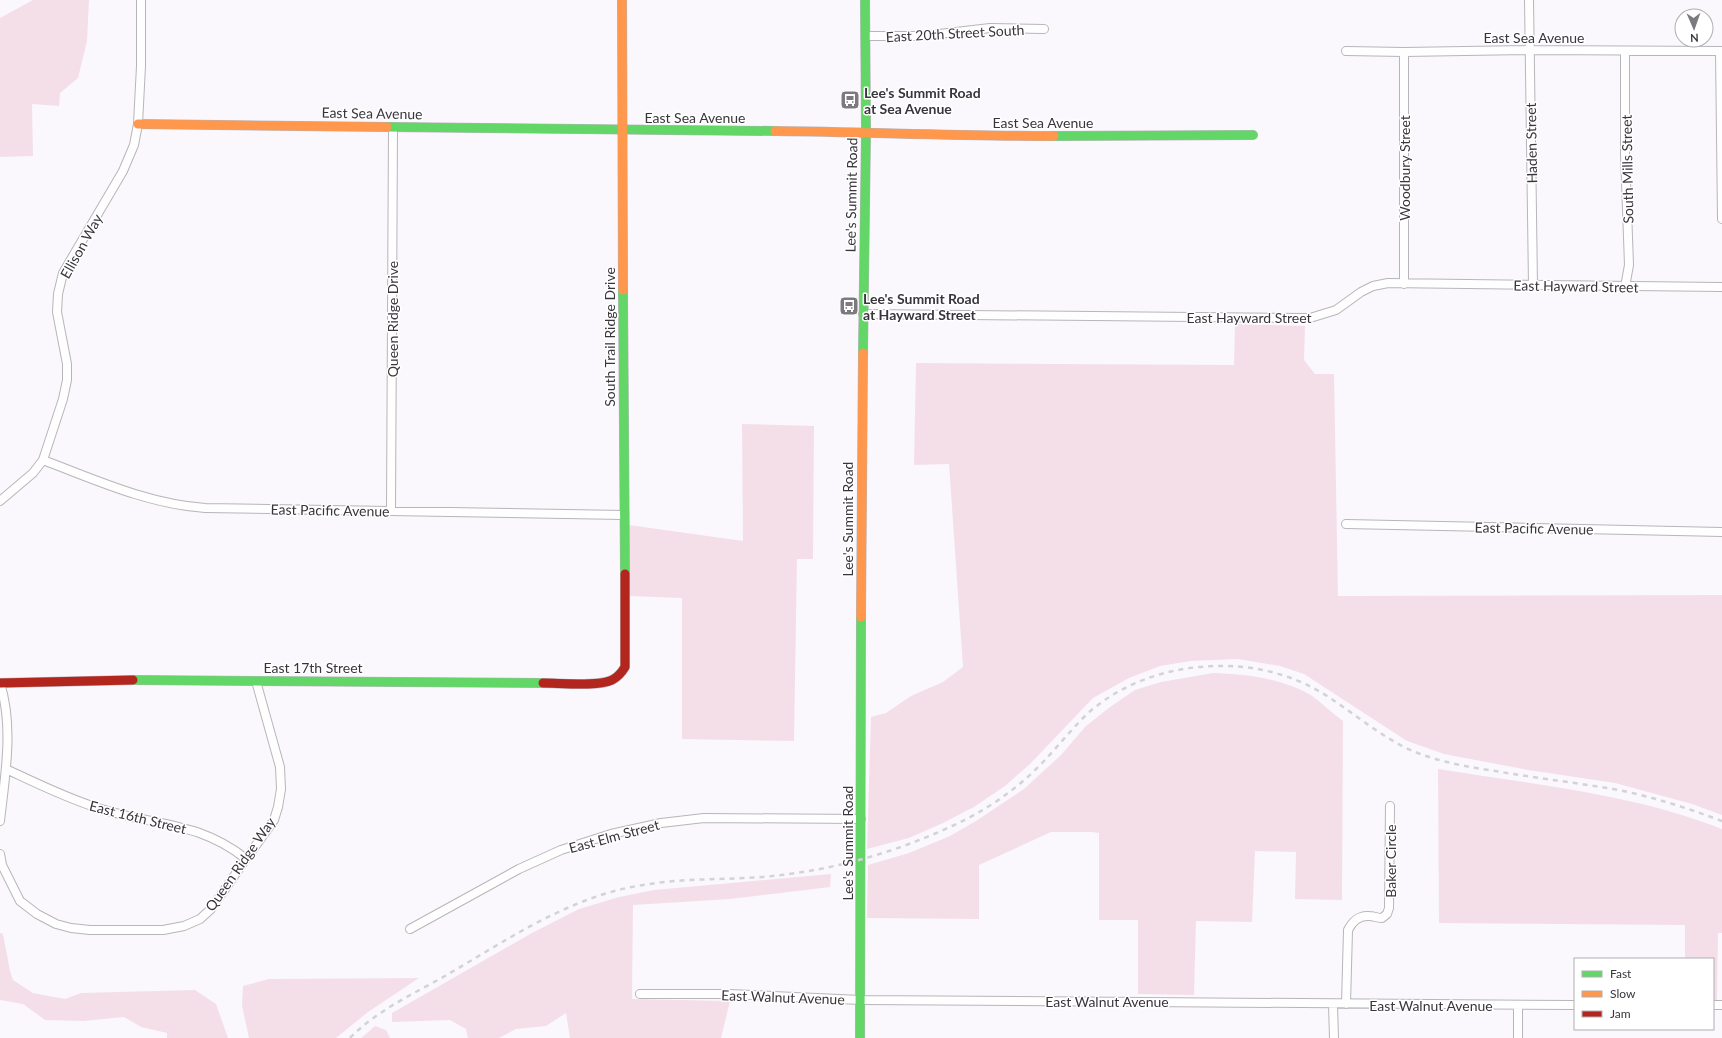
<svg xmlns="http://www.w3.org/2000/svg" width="1722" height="1038" viewBox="0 0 1722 1038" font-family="Lato,sans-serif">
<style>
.green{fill:#f4dfe9}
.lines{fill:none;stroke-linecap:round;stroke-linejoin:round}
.street-casing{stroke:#b8b5bb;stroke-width:10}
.fast-casing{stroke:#b8b5bb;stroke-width:10}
.slow-casing{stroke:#b8b5bb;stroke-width:10}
.jam-casing{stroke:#b8b5bb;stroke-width:10}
.street{stroke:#fefeff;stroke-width:8}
.fast{stroke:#63d668;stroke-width:9}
.slow{stroke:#ff974d;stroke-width:9}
.jam{stroke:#b3261e;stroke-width:9}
.rail{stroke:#d3d3d4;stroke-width:2.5;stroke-dasharray:5 5;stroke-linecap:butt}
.labels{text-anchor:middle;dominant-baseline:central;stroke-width:3;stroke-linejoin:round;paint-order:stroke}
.street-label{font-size:14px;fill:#38353c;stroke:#fff}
.poi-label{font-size:14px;font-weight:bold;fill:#38353c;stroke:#fff;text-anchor:start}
</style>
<rect width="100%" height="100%" fill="#faf8fc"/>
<path class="green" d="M33,0H89L87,41L78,78L60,93L59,106L32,104L33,156L0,157V18Z
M1235,324L1305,326L1304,360L1315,374H1334L1338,596L1722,595V815L1692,804L1615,783L1528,770L1444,754L1407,741L1304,674L1280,666L1238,659L1191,661L1160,666L1129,678L1093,698L1030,764L1005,786L974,807L943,823L909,838L867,849L871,717L886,713L911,696L943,682L963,667L949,464L914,465L916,363L1234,365Z
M742,424L814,426L813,559H797L794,741L682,739V598L630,596L629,525L743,541Z
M1213,673C1245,674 1281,678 1309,694C1320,701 1332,713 1343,721L1342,900L1295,899L1296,852L1255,851L1252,922L1196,921L1194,995L1138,994V920H1099V833L1092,832H1051L979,865V919L867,918L868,865L909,853L950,836L976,821L1024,789L1061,755L1086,726L1110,707L1135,690L1161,682Z
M1438,769C1532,784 1634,794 1722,829V933H1718L1717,1001H1713V959H1685V925L1439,923Z
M831,874L830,887L730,899L633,905L632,999L730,1001L721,1038H570L566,1013L546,1026L516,1029L499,1038H468L466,1029L450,1020L392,1022V1013L532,933L579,909L619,897L654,890Z
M0,933L3,934L10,971L13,980L33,993L65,999L81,993L195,990L216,1004L228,1038H167V1033L141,1027L124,1017L84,1021L45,1020L23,1004L0,1000Z
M419,978L368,1012L336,1038H249L242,1006L243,986L269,979Z
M375,1026L386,1030L390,1038H361Z"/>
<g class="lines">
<g class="street-casing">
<path id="street" d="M1529,0L1533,286
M866,36H922L990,28L1044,29
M1346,51L1404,52L1530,50L1722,51
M1625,51V154L1629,265L1625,287
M1720,51L1722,219
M1404,284V52
M863,314L1310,318L1336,310L1361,292L1373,286L1388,283L1722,287
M43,460C96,480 148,504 205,508L624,515
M0,501L33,473L43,460L63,399L67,380V364L57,312L58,294L63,273L123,171L134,145L138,124L141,66V0
M391,511L393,127
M1346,524L1722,532
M0,683C14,727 5,776 0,821
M6,769C36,783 66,798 98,808C153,826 199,821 246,859
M0,854L2,865L20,901L37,914L56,924L71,928L90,930H163L184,926L200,919L211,909L246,859L274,820L278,807L281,789L280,767L256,681
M410,929L519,869L561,850L611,834L661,823L704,818L861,819
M640,994H729L861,1000L1575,1005
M1333,1004L1334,1038
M1346,1004L1348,930C1352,922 1359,915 1369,916C1374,916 1377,918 1382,918L1387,914L1389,908L1390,806
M1713,1005H1722
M1518,1038V1005"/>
</g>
<g class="fast-casing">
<path id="fast" d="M387,127L775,131
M1054,136L1253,135
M623,290L625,574
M863,353L866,132L865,0
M133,680L543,683
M860,1038L861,617"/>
</g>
<g class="slow-casing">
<path id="slow" d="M622,0L623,290
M138,124L387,127
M775,131C868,132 961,136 1054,136
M861,617L863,353"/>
</g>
<g class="jam-casing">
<path id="jam" d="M0,683L133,680
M543,683C560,683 598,687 612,680C618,677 622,672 625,667V574"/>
</g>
<use href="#street" class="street"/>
<use href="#fast" class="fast"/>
<use href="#slow" class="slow"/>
<use href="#jam" class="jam"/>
<path class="rail" d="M350,1038C376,1011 413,994 445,976C507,940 570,896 643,885C682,878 723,880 763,877C829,871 892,854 952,826C981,813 1010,794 1033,772C1052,754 1067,734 1085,716C1120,683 1168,667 1216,666C1251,665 1287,673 1317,690C1348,708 1374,732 1406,748C1436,762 1469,767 1501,772C1538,778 1576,783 1613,789C1651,796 1687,808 1722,821"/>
</g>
<defs>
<g id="bus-square" transform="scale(1)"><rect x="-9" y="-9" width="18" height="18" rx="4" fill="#7c797f" stroke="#fff"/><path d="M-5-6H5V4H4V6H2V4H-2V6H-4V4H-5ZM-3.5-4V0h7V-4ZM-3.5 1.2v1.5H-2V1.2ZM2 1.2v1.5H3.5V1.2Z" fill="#fff"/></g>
</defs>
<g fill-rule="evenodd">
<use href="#bus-square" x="850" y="100"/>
<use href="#bus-square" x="849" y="306"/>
</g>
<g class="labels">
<g class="street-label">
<text transform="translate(955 33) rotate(-3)">East 20th Street South</text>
<text x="1534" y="37">East Sea Avenue</text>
<text transform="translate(372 113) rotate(1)">East Sea Avenue</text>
<text x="695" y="117">East Sea Avenue</text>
<text x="1043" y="122">East Sea Avenue</text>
<text transform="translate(1531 143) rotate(-91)">Haden Street</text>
<text transform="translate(1404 168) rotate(-90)">Woodbury Street</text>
<text transform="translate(1627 169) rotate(-91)">South Mills Street</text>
<text transform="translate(851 195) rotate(-89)">Lee's Summit Road</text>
<text transform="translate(81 246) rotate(-61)">Ellison Way</text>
<text transform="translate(1576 286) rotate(1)">East Hayward Street</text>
<text x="1249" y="317">East Hayward Street</text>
<text transform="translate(392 319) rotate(-90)">Queen Ridge Drive</text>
<text transform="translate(609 337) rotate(-90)">South Trail Ridge Drive</text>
<text transform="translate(330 510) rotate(1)">East Pacific Avenue</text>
<text transform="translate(847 519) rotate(-90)">Lee's Summit Road</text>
<text transform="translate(1534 528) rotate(1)">East Pacific Avenue</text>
<text x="313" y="667">East 17th Street</text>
<text transform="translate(138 817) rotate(14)">East 16th Street</text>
<text transform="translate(614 836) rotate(-15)">East Elm Street</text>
<text transform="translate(847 843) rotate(-90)">Lee's Summit Road</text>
<text transform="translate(1390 861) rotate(-90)">Baker Circle</text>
<text transform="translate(240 864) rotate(-55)">Queen Ridge Way</text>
<text transform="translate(783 997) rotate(2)">East Walnut Avenue</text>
<text x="1107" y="1001">East Walnut Avenue</text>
<text x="1431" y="1005">East Walnut Avenue</text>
</g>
<g class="poi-label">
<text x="864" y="92">Lee's Summit Road<tspan x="864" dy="16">at Sea Avenue</tspan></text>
<text x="863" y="298">Lee's Summit Road<tspan x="863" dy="16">at Hayward Street</tspan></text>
</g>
</g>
<rect x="1574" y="958" width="140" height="72" fill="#ffffff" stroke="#afaeb1"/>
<rect x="1582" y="971" width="20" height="6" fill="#63d668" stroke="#afaeb1"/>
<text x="1610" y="978" font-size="12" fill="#38353c">Fast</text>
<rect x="1582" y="991" width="20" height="6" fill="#ff974d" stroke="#afaeb1"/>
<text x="1610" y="998" font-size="12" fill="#38353c">Slow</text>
<rect x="1582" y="1011" width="20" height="6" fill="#b3261e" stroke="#afaeb1"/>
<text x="1610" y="1018" font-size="12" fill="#38353c">Jam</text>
<g transform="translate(1694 28) rotate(178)"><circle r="19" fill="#ffffff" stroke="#afaeb1"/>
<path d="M0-3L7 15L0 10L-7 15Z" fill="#7c797f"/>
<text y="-6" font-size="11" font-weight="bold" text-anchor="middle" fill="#38353c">N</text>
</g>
</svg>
